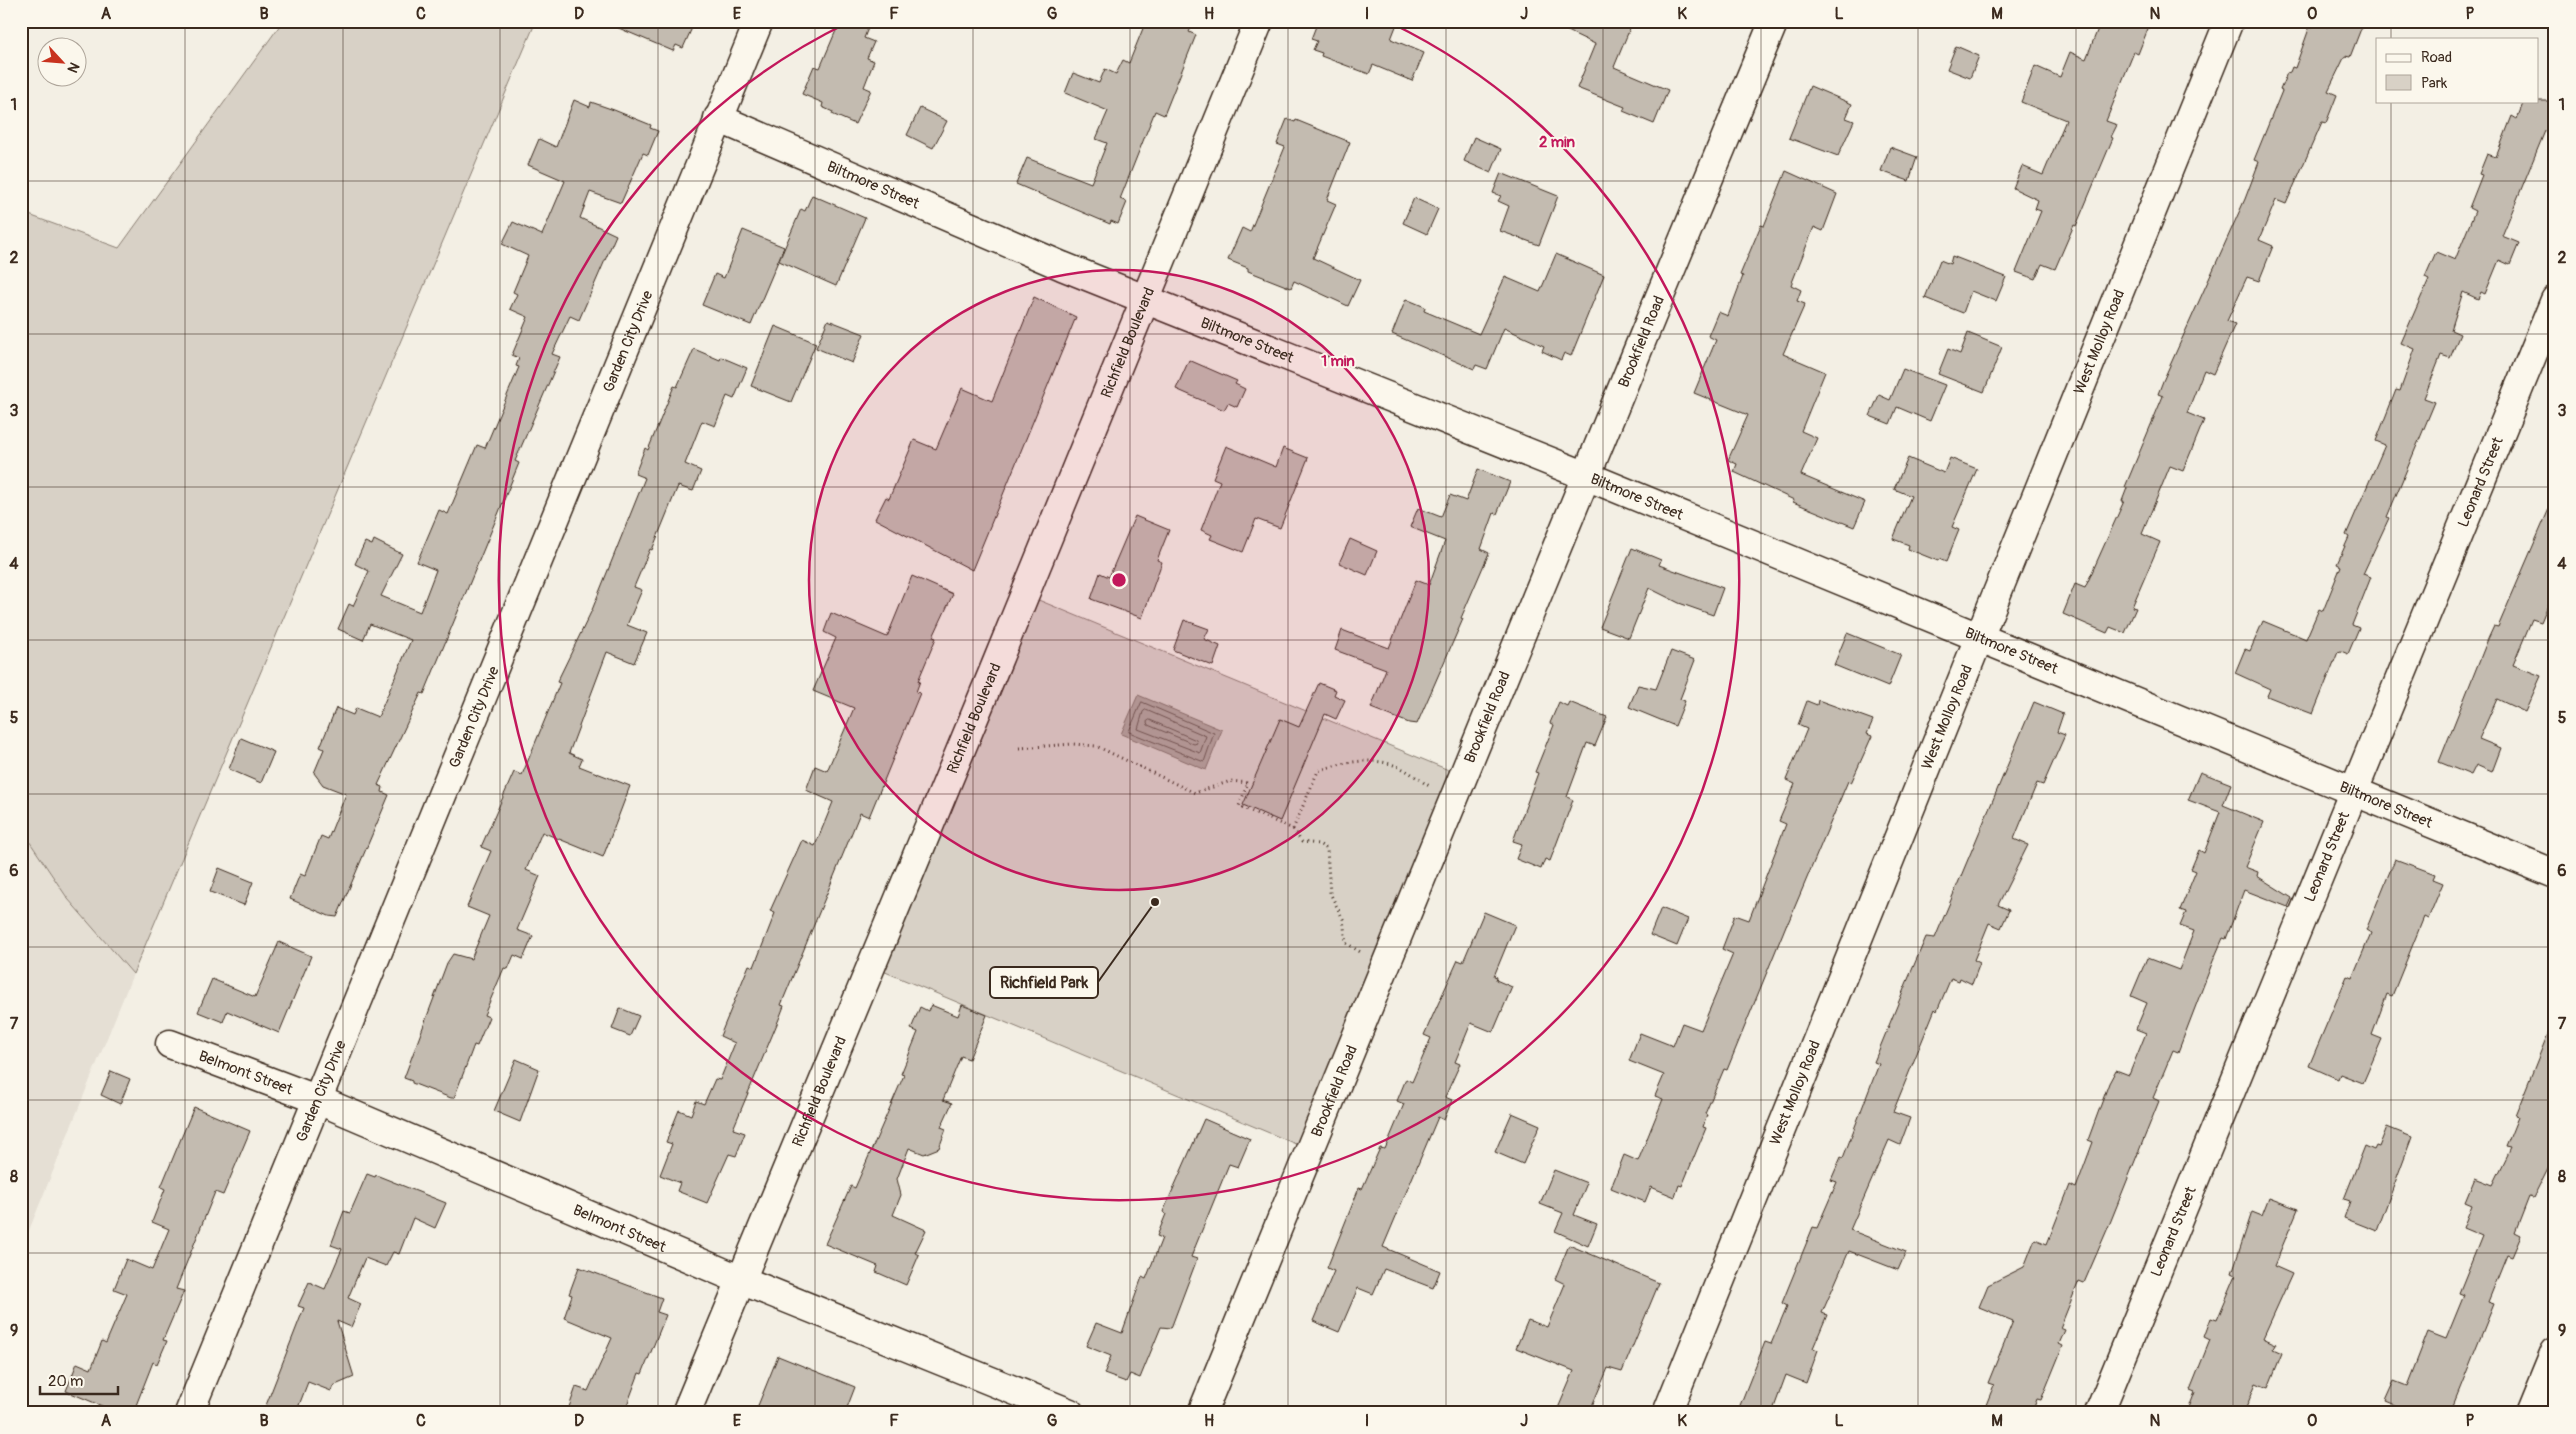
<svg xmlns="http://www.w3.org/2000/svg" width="2576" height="1434" viewBox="0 0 2576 1434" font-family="Pangolin,sans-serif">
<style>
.built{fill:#e5dfd4}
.green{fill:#d8d1c6;stroke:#8a7e72}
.water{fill:#afa69a;stroke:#817468}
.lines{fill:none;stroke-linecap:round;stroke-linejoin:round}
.shore{stroke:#695c50;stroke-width:1}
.building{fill:#c3bbb0;stroke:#3b2a1e}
.minor-casing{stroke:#3b2a1e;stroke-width:31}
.path{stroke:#3b2a1e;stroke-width:3;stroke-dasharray:1 4;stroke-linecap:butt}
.minor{stroke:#fbf7ec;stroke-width:28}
.grid{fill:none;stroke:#3b2a1e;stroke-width:1;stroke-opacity:0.55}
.ring{fill:none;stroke:#c2185b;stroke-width:2.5}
.labels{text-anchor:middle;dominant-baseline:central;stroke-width:4;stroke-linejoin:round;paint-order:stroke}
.street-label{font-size:15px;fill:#3b2a1e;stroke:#fbf7ec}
.centre{fill:#c2185b;stroke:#fbf7ec;stroke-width:2.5}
.ring-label{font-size:15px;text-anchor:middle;font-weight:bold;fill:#c2185b;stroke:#fbf7ec;stroke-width:4;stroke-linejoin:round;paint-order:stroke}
.leader{fill:none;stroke:#3b2a1e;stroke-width:2}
.callout-dot{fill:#3b2a1e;stroke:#fbf7ec;stroke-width:2}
.callout{fill:#fbf7ec;stroke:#3b2a1e;stroke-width:2}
.callout-label{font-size:16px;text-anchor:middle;font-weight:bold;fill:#3b2a1e}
.neatline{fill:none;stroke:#3b2a1e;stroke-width:2}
.grid-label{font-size:16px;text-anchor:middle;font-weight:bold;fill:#3b2a1e}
</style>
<rect width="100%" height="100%" fill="#f3efe4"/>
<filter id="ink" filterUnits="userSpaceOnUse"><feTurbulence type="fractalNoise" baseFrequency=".02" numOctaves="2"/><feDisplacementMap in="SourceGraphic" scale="10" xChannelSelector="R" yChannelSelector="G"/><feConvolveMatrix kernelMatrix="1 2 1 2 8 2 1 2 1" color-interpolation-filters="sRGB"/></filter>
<g filter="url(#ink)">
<path class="built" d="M21,829L68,899L133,974L21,1250Z"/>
<path class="green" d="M283,21H536L133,974L68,899L21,829V212L119,248Z
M1024,594L1463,776L1310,1150L871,966Z"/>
<path class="water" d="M1138,695L1222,730L1206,770L1121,734Z"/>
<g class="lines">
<path class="shore" d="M1142,702L1214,733L1204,762L1129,732Z
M1146,710L1206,736L1200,753L1138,729L1143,712Z
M1150,720L1196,740L1197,743L1194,744L1148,725L1147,722Z"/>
</g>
<path class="building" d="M602,21H695L683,48L676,45L673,51Z
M840,21H871L864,38L874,42L867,58L874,61L864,87L871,90L855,124L832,114L833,112L822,107L823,103L802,94L814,66L820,68Z
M1146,21H1174L1191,28L1189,32L1196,35L1164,115L1155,111L1120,199L1127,202L1118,224L1111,221L1110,224L1016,184L1027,158L1091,183L1107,143L1096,139L1108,111L1065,93L1073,73L1099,83L1105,69L1116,74L1123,60L1129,63Z
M1318,21H1398L1391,39L1424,53L1412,81L1373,65L1369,74L1321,56L1322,53L1313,50L1317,41L1311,39Z
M1547,21H1633L1614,67L1668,90L1654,124L1623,111L1625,107L1577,88L1595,44Z
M2101,21H2151L2138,54L2134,52L2106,121L2117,125L2111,137L2113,138L2076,226L2074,225L2055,269L2042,264L2035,279L2016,272L2041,211L2035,209L2038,200L2013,188L2022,166L2043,175L2066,120L2021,102L2035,66L2060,77L2070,52L2086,59Z
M2315,21H2364L2350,57L2345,56L2328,91L2337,95L2326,123L2322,122L2286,204L2276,200L2259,240L2273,246L2259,281L2247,277L2227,321L2235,324L2213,374L2204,370L2187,413L2204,420L2183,471L2170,466L2142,534L2160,542L2132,607L2136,608L2125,633L2110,627L2107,633L2063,614L2075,584L2085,588L2124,501H2122L2127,488L2125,487L2163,396L2158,394L2163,381L2245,199L2259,162L2254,160L2282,91L2280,90L2287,73L2290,72L2292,67L2295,68L2310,26L2313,27Z
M1956,46L1979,56L1970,78L1947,69Z
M1810,86L1852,104L1846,118L1854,121L1838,156L1789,138Z
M574,100L590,107L591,102L614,110L651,125L650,128L658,131L648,155L643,153L621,203L590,192L580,218L616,235L579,320L570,316L552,354L560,357L515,461L519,463L497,517L424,694L421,693L378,785L383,787L382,792L389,795L337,917L329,916L290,899L300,874L305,876L321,836L328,839L346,794L323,785L314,773L324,749L320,747L336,708L353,715L356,708L378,717L411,640L370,624L363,640L338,629L349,604L353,606L369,571L355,564L365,542L372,545L374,540L402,554L381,596L420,612L436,570L417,562L439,510L448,514L477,445L485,448L519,367L516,366L519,358L512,355L528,317L510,309L517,294L513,292L528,256L502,244L513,222L542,235L565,181L528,165L539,139L556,147Z
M2524,101H2555V129L2549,127L2547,132L2545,131L2502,236L2519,243L2510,265L2499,260L2485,294L2481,292L2478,299L2463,292L2451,330L2460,334L2450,358L2441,355L2424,398L2435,402L2387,517L2389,518L2363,574L2371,577L2352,625L2359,628L2348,654L2341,651L2338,652L2313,714L2297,708L2267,696L2270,689L2235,673L2245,649L2250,651L2263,621L2306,639L2319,609L2323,611L2341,566L2337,564L2349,537L2346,535L2385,445L2376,441L2396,390L2400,391L2415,349L2401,343L2429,279L2425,277L2436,252L2455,260L2475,211L2469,208L2482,175L2479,174L2487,154L2496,157L2512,116L2517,119Z
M920,108L947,121L933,148L907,135Z
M1287,119L1295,122L1296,120L1350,142L1327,200L1336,204L1313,258L1360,280L1348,306L1294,281L1291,288L1248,271V268L1228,260L1242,228L1250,232L1285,147L1277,144Z
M1474,137L1501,149L1491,173L1464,161Z
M1890,147L1917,157L1909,181L1881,171Z
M1786,171L1837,194L1823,231L1814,227L1791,285L1801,290L1797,301L1805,304L1783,354L1825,372L1801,431L1817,438L1801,475L1865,502L1854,527L1793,502L1794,500L1734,472L1737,464L1728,460L1748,415L1694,393L1716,340L1708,336L1718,312L1728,316L1743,276L1740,275L1761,225L1764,226Z
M1501,173L1558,196L1539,245L1500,231L1509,206L1498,201L1501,196L1493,193Z
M812,195L865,218L836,286L779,261L801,209L805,211Z
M1414,198L1438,209L1427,234L1403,223Z
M743,230L784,247L751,325L702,305L715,274L724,278Z
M1556,254L1604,275L1571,356L1564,353L1561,360L1542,351L1544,346L1504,328L1487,369L1476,365L1474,369L1392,334L1406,299L1425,307L1424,311L1479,334L1505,277L1540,292Z
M1952,256L2006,277L1996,301L1971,291L1963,313L1925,298L1940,260L1950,264Z
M1034,297L1076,317L972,570L875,519L886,497L889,499L914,440L936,449L962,388L992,401Z
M828,320L864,334L852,363L816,348Z
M775,326L816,343L791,402L751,386Z
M1968,333L2002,347L1984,392L1938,374L1948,349L1960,354Z
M694,349L720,360L721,357L747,368L734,399L727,396L715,426L702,421L685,464L701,471L693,491L678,486L652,550L650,549L634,587L642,590L627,625L647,633L634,663L607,652L569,753L582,759L579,766L630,786L603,857L542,832L526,870L540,876L517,930L533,936L523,959L514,955L508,969L504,968L484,1015L489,1017L477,1046L474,1045L454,1098H451L412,1083V1081L404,1078L447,963L453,954L471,959L489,916L467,907L491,851L481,847L514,772L522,775L560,683L557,682L592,610L645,478L635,474L645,448L648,450L674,386L677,387Z
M1189,360L1237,381L1235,384L1245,389L1237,407L1228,403L1224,410L1176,389Z
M1903,369L1945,385L1930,421L1897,407L1890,424L1870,416L1879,395L1890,400Z
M1226,446L1276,467L1283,448L1308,458L1280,528L1256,519L1243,552L1210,539L1212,535L1201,530L1220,481L1213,478Z
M1908,458L1944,473L1950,458L1977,469L1952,527L1959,530L1946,562L1939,559L1938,561L1908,549L1909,545L1893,539L1911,496L1894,489Z
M1478,469L1510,482L1497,514L1494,513L1481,549L1489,553L1461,618L1463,619L1417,724L1409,723L1371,708L1386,669L1335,650L1342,630L1389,648L1416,580L1429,585L1445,541L1410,527L1418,508L1441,517L1450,495L1466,501Z
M2555,495V588L2541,622L2532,619L2513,665L2541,676L2525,712L2497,699L2479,739L2501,748L2492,772L2476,765L2471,775L2439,762L2488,639L2494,626L2498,627Z
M1135,516L1169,530L1157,560L1162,562L1142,618L1091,599L1100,573L1109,577Z
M1350,539L1377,551L1367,575L1339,563Z
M1632,548L1661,560L1659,565L1723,588L1713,615L1679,603L1649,588L1629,638L1600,627Z
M912,576L953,594L933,637L936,638L918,681H920L916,692L920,693L869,817L860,813L781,1005L784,1006L779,1019L733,1129L745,1133L736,1156L729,1154L707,1203L677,1191L680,1183L660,1175L672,1144L666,1142L679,1110L691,1115L696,1101L704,1104L715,1079L720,1080L735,1043L720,1036L749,965L754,967L775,913L770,911L802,840L815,846L833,802L806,790L815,766L827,771L854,708L813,691L836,638L824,632L831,613L887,637Z
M1184,620L1209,629L1204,639L1220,646L1213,666L1173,650Z
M1847,633L1901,655L1888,687L1834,665Z
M1671,651L1695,660L1680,699L1685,701L1675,726L1629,707L1638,685L1656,689Z
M1319,683L1336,690L1334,695L1345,700L1336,719L1325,714L1280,821L1243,805L1280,719L1299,727Z
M1818,700L1873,720L1867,734L1872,736L1851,783L1848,781L1788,923H1787L1727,1070L1724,1069L1705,1114L1707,1115L1703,1127L1706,1128L1682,1186L1679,1185L1675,1197L1651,1187L1645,1202L1611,1188L1624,1155L1638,1161L1663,1099L1655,1096L1664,1075L1629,1061L1640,1033L1673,1046L1682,1023L1701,1030L1733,954L1722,949L1735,915L1749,920L1786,824L1779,821L1795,784L1786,780L1807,729L1798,725L1807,701L1817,705Z
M1559,702L1567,706L1569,702L1607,717L1595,746L1587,743L1567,797L1573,800L1550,861L1545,859L1541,869L1516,859L1522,844L1513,841L1538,773L1535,772L1554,725L1550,723Z
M2034,702L2063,714L2057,732L2065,735L2043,785L2037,783L2014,839L2028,845L1998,905L2009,910L2001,928L1989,923L1974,960L1980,963L1972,984L1960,978L1959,981L1951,978L1937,1011L1935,1009L1893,1112L1910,1118L1900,1145L1889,1140L1850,1230L1906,1252L1898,1270L1849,1251L1822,1313L1827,1315L1813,1348L1818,1350L1806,1383L1786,1375L1772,1413H1737L1765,1342L1771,1344L1787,1306L1782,1303L1813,1227L1817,1228L1837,1182L1831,1180L1841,1157L1843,1158L1879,1064L1874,1062L1906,984L1926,937L1935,938Z
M241,738L274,752L261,783L229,769Z
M2200,772L2231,784L2223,805L2264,822L2245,867L2258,872L2257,876L2292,898L2288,907L2244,890L2226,939L2223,938L2213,961L2178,1052L2173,1050L2153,1098L2159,1101L2110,1223L2084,1283L2079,1281L2060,1328L2065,1330L2059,1344L2063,1346L2041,1400L2037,1399L2032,1413H2006L1986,1405L1994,1385L1988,1383L2013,1321L1979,1307L1988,1285L2024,1267L2035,1239L2047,1244L2070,1185L2076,1188L2093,1142L2088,1140L2109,1083L2116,1070L2129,1075L2146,1033L2136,1029L2147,1003L2131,996L2147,958L2179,970L2194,931L2180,926L2186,912L2180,910L2196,871L2191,869L2199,850L2204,853L2220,812L2188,800Z
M2395,859L2435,874L2433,879L2443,883L2428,919L2424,917L2392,996L2387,994L2372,1035L2382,1039L2363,1083L2340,1074L2338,1079L2309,1066L2347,976L2352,978L2371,933L2366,930Z
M219,868L253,882L244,905L210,892Z
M1661,908L1688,919L1677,946L1650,935Z
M1484,912L1515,925L1494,976L1497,977L1496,980L1512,987L1493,1032L1471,1023L1455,1062L1460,1064L1445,1097L1452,1100L1444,1120L1438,1117L1383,1247L1440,1271L1433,1288L1384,1269L1373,1294L1358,1288L1339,1332L1313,1321L1334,1271L1327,1268L1359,1188L1362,1189L1380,1148L1385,1149L1404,1104L1397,1101L1406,1079L1412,1082L1431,1038L1424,1035L1458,960L1463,962Z
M279,942L311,956L279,1033L227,1011L223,1022L198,1012L212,979L255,997Z
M931,1005L958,1016L962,1005L987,1015L969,1059L961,1056L943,1100L952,1103L941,1127L946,1129L939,1148L924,1154L909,1148L897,1179L901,1195L893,1215L926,1230L915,1253L919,1255L906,1285L876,1272L878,1266L825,1244L851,1186L855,1188L904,1075L901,1074L918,1032L911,1029L920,1007L928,1011Z
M620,1008L639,1016L630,1036L612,1029Z
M2555,1016V1154L2533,1198L2529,1197L2515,1233L2521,1236L2512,1257L2507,1255L2488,1302L2494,1304L2450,1413H2414L2385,1401L2394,1381L2407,1386L2428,1332L2446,1339L2464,1295L2459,1293L2482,1236L2463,1228L2472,1205L2465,1202L2475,1178L2493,1185L2511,1148L2506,1147L2518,1117L2515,1116Z
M516,1059L539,1069L520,1122L494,1111Z
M111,1071L130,1079L120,1104L101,1095Z
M194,1107L250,1131L223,1195L215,1192L176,1289L184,1291L163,1340L167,1341L157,1364L153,1362L133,1413H119L66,1391L77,1363L91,1369L102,1341L106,1343L127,1294L114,1289L126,1259L152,1270L169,1229L152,1222L165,1189L161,1187Z
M1512,1113L1540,1125L1523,1164L1495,1152Z
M1204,1119L1250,1139L1238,1167L1229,1164L1191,1257L1197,1259L1171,1328L1161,1327L1140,1378L1130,1374L1126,1382L1104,1374L1111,1356L1086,1346L1096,1323L1122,1333L1142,1277L1146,1279L1162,1238L1157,1236L1166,1214L1163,1212Z
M2387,1127L2412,1137L2377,1231L2344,1218L2350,1201L2344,1199L2365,1146L2374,1150L2376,1146L2379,1147Z
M1554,1170L1587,1183L1574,1215L1597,1224L1588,1246L1555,1231L1563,1213L1540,1204Z
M367,1174L375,1177L376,1175L446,1203L435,1228L413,1218L399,1254L393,1252L386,1266L365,1258L348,1298L361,1304L351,1327L337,1321L354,1377L333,1386L331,1391L308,1382L296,1413H263L304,1308L298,1306L309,1282L325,1289L342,1249L331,1245L344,1211L350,1213Z
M2269,1198L2298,1209L2274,1266L2292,1274L2263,1338L2276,1344L2273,1349L2282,1353L2268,1388L2256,1383L2244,1413H2187L2195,1392L2190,1390L2210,1340L2204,1337L2211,1318L2217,1320L2236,1275L2232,1273L2252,1212L2262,1216Z
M1569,1245L1659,1283L1622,1372L1608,1368L1589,1413H1556L1574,1371L1516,1348L1528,1320L1547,1327L1565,1284L1555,1279Z
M579,1267L662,1298L657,1312L666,1315L642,1374L639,1373L627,1405L641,1410L640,1413H567L576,1387L588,1391L612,1338L564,1318L572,1295L569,1294Z
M778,1356L855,1387L845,1413H755Z"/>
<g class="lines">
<g class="minor-casing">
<g id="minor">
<path id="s1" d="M718,118L1062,266L1584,475L2555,874"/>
<path id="s2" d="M170,1044L316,1099L741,1280L1070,1413"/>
<path id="s3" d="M189,1413L759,21"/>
<path id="s4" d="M686,1413L993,672L1259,21"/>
<path id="s5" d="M1202,1413C1393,949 1581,484 1774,21"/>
<path id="s6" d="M1667,1413C1851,948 2042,485 2229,21"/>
<path id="s7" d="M2099,1413L2555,300"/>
<path d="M2530,1413L2555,1352"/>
</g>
</g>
<path class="path" d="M1019,748L1073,744L1096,746L1195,793L1231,781L1248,783L1239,806L1293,829L1318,771C1346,761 1378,755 1405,770C1414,775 1422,782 1431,787
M1293,829L1302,842L1319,844L1327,849L1330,893L1343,919L1346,943L1362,953"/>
<use href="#minor" class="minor"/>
</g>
</g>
<path class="grid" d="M185,21V1413M343,21V1413M500,21V1413M658,21V1413M815,21V1413M973,21V1413M1130,21V1413M1288,21V1413M1446,21V1413M1603,21V1413M1761,21V1413M1918,21V1413M2076,21V1413M2233,21V1413M2391,21V39M2391,101V1413M21,181H2555M21,334H2555M21,487H2555M21,640H2555M21,794H2555M21,947H2555M21,1100H2555M21,1253H2555"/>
<circle cx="1119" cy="580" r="310" fill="#c2185b" fill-opacity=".12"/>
<g class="ring">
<circle cx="1119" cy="580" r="310"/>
<path d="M1391 23A620 620 0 1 1 847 23"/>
</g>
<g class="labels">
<g class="street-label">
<text stroke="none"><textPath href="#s1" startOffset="169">Biltmore Street</textPath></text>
<text stroke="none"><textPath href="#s1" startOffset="574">Biltmore Street</textPath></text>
<text stroke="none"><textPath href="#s3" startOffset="1158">Garden City Drive</textPath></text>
<text stroke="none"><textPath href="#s4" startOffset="1158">Richfield Boulevard</textPath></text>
<text stroke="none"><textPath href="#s5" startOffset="1158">Brookfield Road</textPath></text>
<text stroke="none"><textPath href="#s6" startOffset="1155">West Molloy Road</textPath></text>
<text stroke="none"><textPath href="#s7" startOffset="1006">Leonard Street</textPath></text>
<text stroke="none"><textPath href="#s1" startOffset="994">Biltmore Street</textPath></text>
<text stroke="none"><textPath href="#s1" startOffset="1399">Biltmore Street</textPath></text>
<text stroke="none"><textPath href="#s3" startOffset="752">Garden City Drive</textPath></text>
<text stroke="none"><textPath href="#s5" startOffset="752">Brookfield Road</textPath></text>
<text stroke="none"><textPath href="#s6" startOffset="750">West Molloy Road</textPath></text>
<text stroke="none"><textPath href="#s4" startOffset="752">Richfield Boulevard</textPath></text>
<text stroke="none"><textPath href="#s1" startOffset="1804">Biltmore Street</textPath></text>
<text stroke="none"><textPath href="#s7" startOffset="601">Leonard Street</textPath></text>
<text stroke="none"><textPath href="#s2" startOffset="81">Belmont Street</textPath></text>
<text stroke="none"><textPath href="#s3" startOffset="348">Garden City Drive</textPath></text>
<text stroke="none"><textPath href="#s4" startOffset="348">Richfield Boulevard</textPath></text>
<text stroke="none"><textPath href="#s5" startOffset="348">Brookfield Road</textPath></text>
<text stroke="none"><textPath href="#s6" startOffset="345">West Molloy Road</textPath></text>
<text stroke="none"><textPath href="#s2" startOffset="486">Belmont Street</textPath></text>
<text stroke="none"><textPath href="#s7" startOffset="196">Leonard Street</textPath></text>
</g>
</g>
<circle cx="1119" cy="580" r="8" class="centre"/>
<g class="ring-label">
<text x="1557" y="147">2 min</text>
<text x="1338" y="366">1 min</text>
</g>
<path class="leader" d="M1155 902L1098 982"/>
<circle class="callout-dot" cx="1155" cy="902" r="5"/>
<rect class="callout" x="990" y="967" width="108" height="31" rx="5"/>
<g class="callout-label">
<text x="1044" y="988">Richfield Park</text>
</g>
<rect width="2576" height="1434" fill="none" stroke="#fbf7ec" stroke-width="55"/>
<rect x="2376" y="38" width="162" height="65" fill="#fbf7ec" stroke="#aea59a"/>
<rect x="2386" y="54" width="25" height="8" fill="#fbf7ec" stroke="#aea59a"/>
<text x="2421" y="62" font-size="15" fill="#3b2a1e">Road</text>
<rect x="2386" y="75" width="25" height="15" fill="#d8d1c6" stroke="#aea59a"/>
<text x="2421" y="88" font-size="15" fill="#3b2a1e">Park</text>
<g transform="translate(62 62) rotate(116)"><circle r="24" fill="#fbf7ec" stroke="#aea59a"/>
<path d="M0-4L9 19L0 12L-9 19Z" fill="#c8321e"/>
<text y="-8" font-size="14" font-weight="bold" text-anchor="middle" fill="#3b2a1e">N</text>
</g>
<path d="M40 1386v8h78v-8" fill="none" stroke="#3b2a1e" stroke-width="2.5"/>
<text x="48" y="1386" font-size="15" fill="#3b2a1e" stroke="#fbf7ec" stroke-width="4" paint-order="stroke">20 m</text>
<rect x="28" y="28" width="2520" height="1378" class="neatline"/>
<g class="grid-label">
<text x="106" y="19">A</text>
<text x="264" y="19">B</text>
<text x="421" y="19">C</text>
<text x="579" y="19">D</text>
<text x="737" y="19">E</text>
<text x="894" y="19">F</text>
<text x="1052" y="19">G</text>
<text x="1209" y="19">H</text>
<text x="1367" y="19">I</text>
<text x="1524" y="19">J</text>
<text x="1682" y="19">K</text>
<text x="1839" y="19">L</text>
<text x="1997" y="19">M</text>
<text x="2155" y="19">N</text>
<text x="2312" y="19">O</text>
<text x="2470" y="19">P</text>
<text x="14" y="110">1</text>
<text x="2562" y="110">1</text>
<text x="14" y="263">2</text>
<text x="2562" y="263">2</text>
<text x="14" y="416">3</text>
<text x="2562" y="416">3</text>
<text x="14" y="569">4</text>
<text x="2562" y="569">4</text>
<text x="14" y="723">5</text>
<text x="2562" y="723">5</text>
<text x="14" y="876">6</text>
<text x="2562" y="876">6</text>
<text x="14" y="1029">7</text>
<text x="2562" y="1029">7</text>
<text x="14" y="1182">8</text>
<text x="2562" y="1182">8</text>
<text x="14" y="1336">9</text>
<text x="2562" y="1336">9</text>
<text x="106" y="1426">A</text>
<text x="264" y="1426">B</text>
<text x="421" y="1426">C</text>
<text x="579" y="1426">D</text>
<text x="737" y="1426">E</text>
<text x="894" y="1426">F</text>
<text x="1052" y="1426">G</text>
<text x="1209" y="1426">H</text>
<text x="1367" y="1426">I</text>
<text x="1524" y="1426">J</text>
<text x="1682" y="1426">K</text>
<text x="1839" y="1426">L</text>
<text x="1997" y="1426">M</text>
<text x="2155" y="1426">N</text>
<text x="2312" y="1426">O</text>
<text x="2470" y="1426">P</text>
</g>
</svg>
